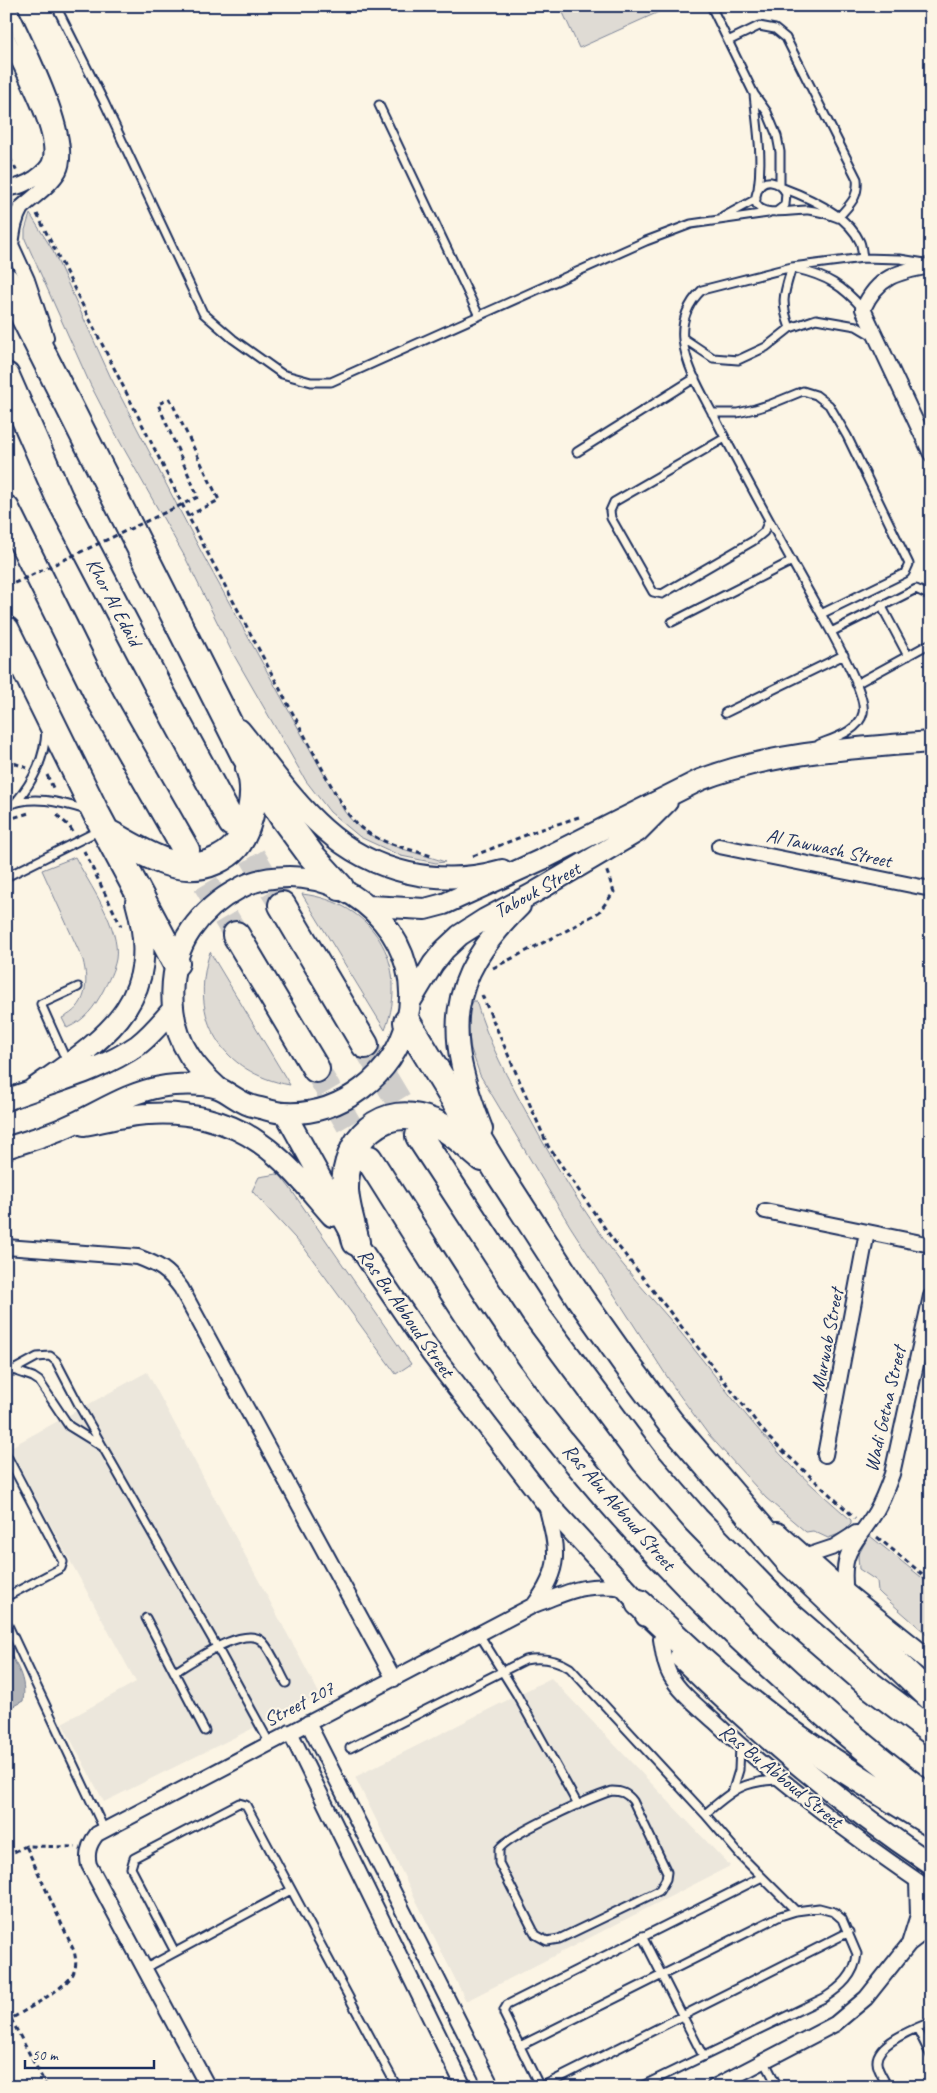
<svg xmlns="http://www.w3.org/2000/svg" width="937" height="2093" viewBox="0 0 937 2093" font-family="Caveat,sans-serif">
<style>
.built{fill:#ece7dc}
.green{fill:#dfdbd4;stroke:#7d8599}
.water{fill:#b2b4b8;stroke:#767f94}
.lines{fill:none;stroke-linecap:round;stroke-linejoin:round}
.highway-tunnel{stroke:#cfcdca;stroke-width:26;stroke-dasharray:26 13;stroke-linecap:butt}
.lane-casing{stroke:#1b2f5e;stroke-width:11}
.street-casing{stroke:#1b2f5e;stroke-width:18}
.secondary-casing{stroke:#1b2f5e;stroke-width:24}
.highway-casing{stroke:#1b2f5e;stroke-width:30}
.path{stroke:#1b2f5e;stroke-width:3;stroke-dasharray:5 4;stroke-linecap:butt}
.lane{stroke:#fcf5e5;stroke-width:7}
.street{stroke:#fcf5e5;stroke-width:14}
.secondary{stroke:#fcf5e5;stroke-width:20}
.highway{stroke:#fcf5e5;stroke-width:26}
.path-bridge{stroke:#1b2f5e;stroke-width:3;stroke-dasharray:5 4;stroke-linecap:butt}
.labels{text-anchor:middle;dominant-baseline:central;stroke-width:4.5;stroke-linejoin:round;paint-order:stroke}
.street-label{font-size:20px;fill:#1b2f5e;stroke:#fcf5e5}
</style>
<rect width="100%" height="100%" fill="#fcf5e5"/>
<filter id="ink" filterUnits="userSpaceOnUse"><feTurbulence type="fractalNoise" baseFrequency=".02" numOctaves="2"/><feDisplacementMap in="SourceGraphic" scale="10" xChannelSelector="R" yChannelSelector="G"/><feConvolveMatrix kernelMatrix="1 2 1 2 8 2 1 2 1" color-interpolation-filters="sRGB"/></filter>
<g filter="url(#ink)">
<path class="built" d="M147,1372L320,1695L104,1802L62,1723L136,1682L9,1448Z
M551,1678L730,1866L466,2001L355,1777Z"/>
<path class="green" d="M560,6H672L579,48Z
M30,214L52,249L111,378L204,557L344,811C368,845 408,849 445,862L436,863L401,856L360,837L330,812L306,781L231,650L185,557L119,440L90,384L25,239V230Z
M75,857C89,884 121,928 116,959C114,970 108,981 103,991C94,1008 85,1020 67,1028L62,1018C87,1007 89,984 83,960L42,870Z
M302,894C372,902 411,963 385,1030Z
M210,952L290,1085C222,1073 188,1018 210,952Z
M473,1001H476C488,1042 508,1079 529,1117C556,1167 586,1215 620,1261C641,1288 665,1312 686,1339C721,1383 754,1429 795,1469C813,1487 832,1503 851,1520V1524L842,1533L828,1538L813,1531L806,1532L766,1498L708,1434L675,1389L570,1226L480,1075L471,1049L469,1035V1011Z
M277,1174L280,1175L290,1188L411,1364L396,1374L305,1249L252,1191L259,1177Z
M870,1536L931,1585V1638L882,1595L878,1591L877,1581L859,1569L858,1556L868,1537Z"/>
<path class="water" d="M6,1646C16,1665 27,1678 23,1701L6,1710Z"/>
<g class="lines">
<path class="highway-tunnel" d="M232,823L282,905
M186,850L236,935
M365,1045L419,1135
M316,1069L369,1159"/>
<g class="lane-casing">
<path id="lane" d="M56,6L104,102L203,313L233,339L282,374L311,382H331L646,241L691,224L768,213
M711,6L754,94L767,112L777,136L780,152V184
M728,41L759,26L775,29L786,38L857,179C859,198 850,204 838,218
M754,94C757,126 763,157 758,189
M379,105L479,316
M783,188C810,198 848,215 860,242C862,247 862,253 863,258
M776,212L785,205L786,193C780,181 762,176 757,192C747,222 794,209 808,210C819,211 828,214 838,218
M723,217L756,199
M797,269C827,276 843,286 863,309
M790,328C780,301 784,294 792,267
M683,338L713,358L738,360L766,347L790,328L816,319L856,326L873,336
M712,413H737L755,409L771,404L803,391L816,395L829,405L847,436L909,564L905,573L821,614
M725,438L614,502L610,511L611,518L653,592L662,594L753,541L764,532L769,520
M577,452L695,378
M881,605L908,656
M672,622L792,561
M831,632L916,589L931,596
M856,684L931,643
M725,713L844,655
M819,744C834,738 859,731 863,713C867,696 838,645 830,630C792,561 753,493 718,424C704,396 687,371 683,340C681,321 688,303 702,290L792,267L863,258L900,259L925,263
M16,802C34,780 45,758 46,730
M6,806C31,794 61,802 86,810
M6,877L100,830
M67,1062L41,1004L78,987
M13,1370L33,1377L39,1381L69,1426L103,1447
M6,1374L37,1357L50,1356L56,1361L80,1407L217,1647L269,1742
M6,1454L63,1562L61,1568L6,1597
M146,1618L205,1731
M6,1621L104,1829
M479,1634L517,1695L578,1805
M175,1672C192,1662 246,1623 263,1642C273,1653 279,1671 286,1683
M350,1748L525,1660C542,1657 556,1659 570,1668L705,1814L741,1856L796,1911
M733,1790L739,1770L740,1746
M612,1791C621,1791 627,1793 633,1801L667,1872L666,1879L659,1891L559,1939L547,1941L536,1935L533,1930L499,1863V1849C509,1834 590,1798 612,1791Z
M705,1814C733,1790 742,1781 780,1780
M642,1936L703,2056
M175,1952L131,1868L134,1858L239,1803L246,1805L397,2087
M144,1969L291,1890
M917,2028L931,2056
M520,2046L780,1916L796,1911L819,1908L834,1912L842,1919L857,1954C855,1975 841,1987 824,1998L640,2087
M765,2062L778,2087
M540,2087L504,2014V2010L507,2005L760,1878
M541,2087L849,1932
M888,2087C884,2079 877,2070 877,2062C876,2043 916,2028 931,2022"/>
</g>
<g class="street-casing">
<path id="street" d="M8,6C23,40 76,139 59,171C51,185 33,197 21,208C14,220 13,231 11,245
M6,35C19,64 56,128 51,158C50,167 42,173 35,178C26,184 18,188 6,188
M7,236L27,280L46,337
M931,266C897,272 878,276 863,309L931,454
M719,846L931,889
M765,1211L931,1245
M6,1247L138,1257C159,1265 168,1270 181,1288L394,1679
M825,1455L867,1232
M804,1557L834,1547L856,1533
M846,1594C840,1549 854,1547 875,1513C882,1501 887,1488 892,1474L931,1296
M534,1605C563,1566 557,1549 546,1505
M661,1639C663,1651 664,1664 670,1675C680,1693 700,1708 715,1722C781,1784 856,1839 931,1890
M308,1723L492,2087
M290,1732L464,2087
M909,1944L918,1915L917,1881
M208,2087L89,1865C86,1853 89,1844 97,1834L534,1605C571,1591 583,1583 624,1588
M714,2087L835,2024L866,1998L909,1944L931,1927"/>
</g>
<g class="secondary-casing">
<path id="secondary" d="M240,730C267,763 292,801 324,829C373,873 439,888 502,870
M370,906L425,909L444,904L543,859L700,780C773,752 853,748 931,742
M410,1002L433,964L444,950L460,935L485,919L532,894L637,832L667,802
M33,1089C105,1038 165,1003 136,902
M6,1100C50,1083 99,1072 138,1045C151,1035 162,1022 173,1009
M285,1113L356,1242L432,1354L545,1501L639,1603L646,1616
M84,1125C105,1121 127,1115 148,1114C187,1111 228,1120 260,1143C288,1162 310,1191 332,1216
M482,1129C445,1035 444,981 520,906
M6,1148C26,1141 47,1136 66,1127C97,1114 126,1093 160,1087C175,1084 203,1083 218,1088C231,1093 240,1104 256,1107C266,1109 276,1113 285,1113C341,1116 394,1075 407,1021C425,947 363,877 289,877C273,877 253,880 238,889C219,899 203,913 191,930C167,965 166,1019 189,1055C197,1068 207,1078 218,1088
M777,1533L846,1594L931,1662
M680,1657C757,1733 841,1804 931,1864"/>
</g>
<g class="highway-casing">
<path id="highway" d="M6,281L244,754L283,817L311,855L340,887
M6,376L59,497L162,694L232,823
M6,509L101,701L186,850
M6,630L96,813L176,963
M108,833C140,850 178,878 215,861C233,853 241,843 247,825C253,807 256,786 249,768
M282,905L365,1045
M236,935L316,1069
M407,1022L499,1173L579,1297L625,1362L670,1422L789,1561L931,1697
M419,1136L534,1312L645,1461L696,1520L789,1615L870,1685L931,1731
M369,1159C422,1242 473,1328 533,1407C647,1555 783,1687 931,1800
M356,1242C352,1225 346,1207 345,1190C344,1140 382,1101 432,1122C451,1129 466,1145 482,1158
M639,1603C678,1639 717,1677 759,1709C813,1752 873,1787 931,1823"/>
</g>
<path class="path" d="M6,150L17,172
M37,214L188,516L333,789C340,800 346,813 355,822C373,843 409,848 434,857
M188,516L219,500L170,399L158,404L198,497
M6,760L27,768
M47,775L54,790
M57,815L69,826L73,832
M6,820L29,813
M84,851L121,926
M473,856L536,831L579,817L581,820
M493,968L564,932L599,912L614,892L606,869
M482,995L548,1146L611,1237L769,1438L855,1518
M877,1537L931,1581
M6,1856L26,1846L76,1847
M11,2019L47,2087
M6,2022C23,2011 64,1990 73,1974C77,1966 76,1959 74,1951L26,1846"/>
<use href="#lane" class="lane"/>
<use href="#street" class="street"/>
<use href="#secondary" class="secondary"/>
<use href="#highway" class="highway"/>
<path class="path-bridge" d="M6,587L198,497"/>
</g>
</g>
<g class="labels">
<g class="street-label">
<text transform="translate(114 602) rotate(62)">Khor Al Edaid</text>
<text transform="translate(829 848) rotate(12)">Al Tawwash Street</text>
<text transform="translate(537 890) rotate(-29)">Tabouk Street</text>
<text transform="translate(406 1313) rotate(55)">Ras Bu Abboud Street</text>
<text transform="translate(827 1340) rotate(-79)">Murwab Street</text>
<text transform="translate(885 1409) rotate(-77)">Wadi Getna Street</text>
<text transform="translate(619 1507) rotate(49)">Ras Abu Abboud Street</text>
<text transform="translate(299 1704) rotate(-27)">Street 207</text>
<text transform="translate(781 1776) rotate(39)">Ras Bu Abboud Street</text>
</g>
</g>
<rect width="937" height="2093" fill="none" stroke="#fcf5e5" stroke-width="25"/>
<rect x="12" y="12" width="912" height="2068" fill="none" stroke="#1b2f5e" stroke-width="2" filter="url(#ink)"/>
<path d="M25 2060v8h129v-8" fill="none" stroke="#1b2f5e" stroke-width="2.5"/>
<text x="32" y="2060" font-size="15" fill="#1b2f5e" stroke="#fcf5e5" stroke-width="4" paint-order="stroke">50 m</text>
</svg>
